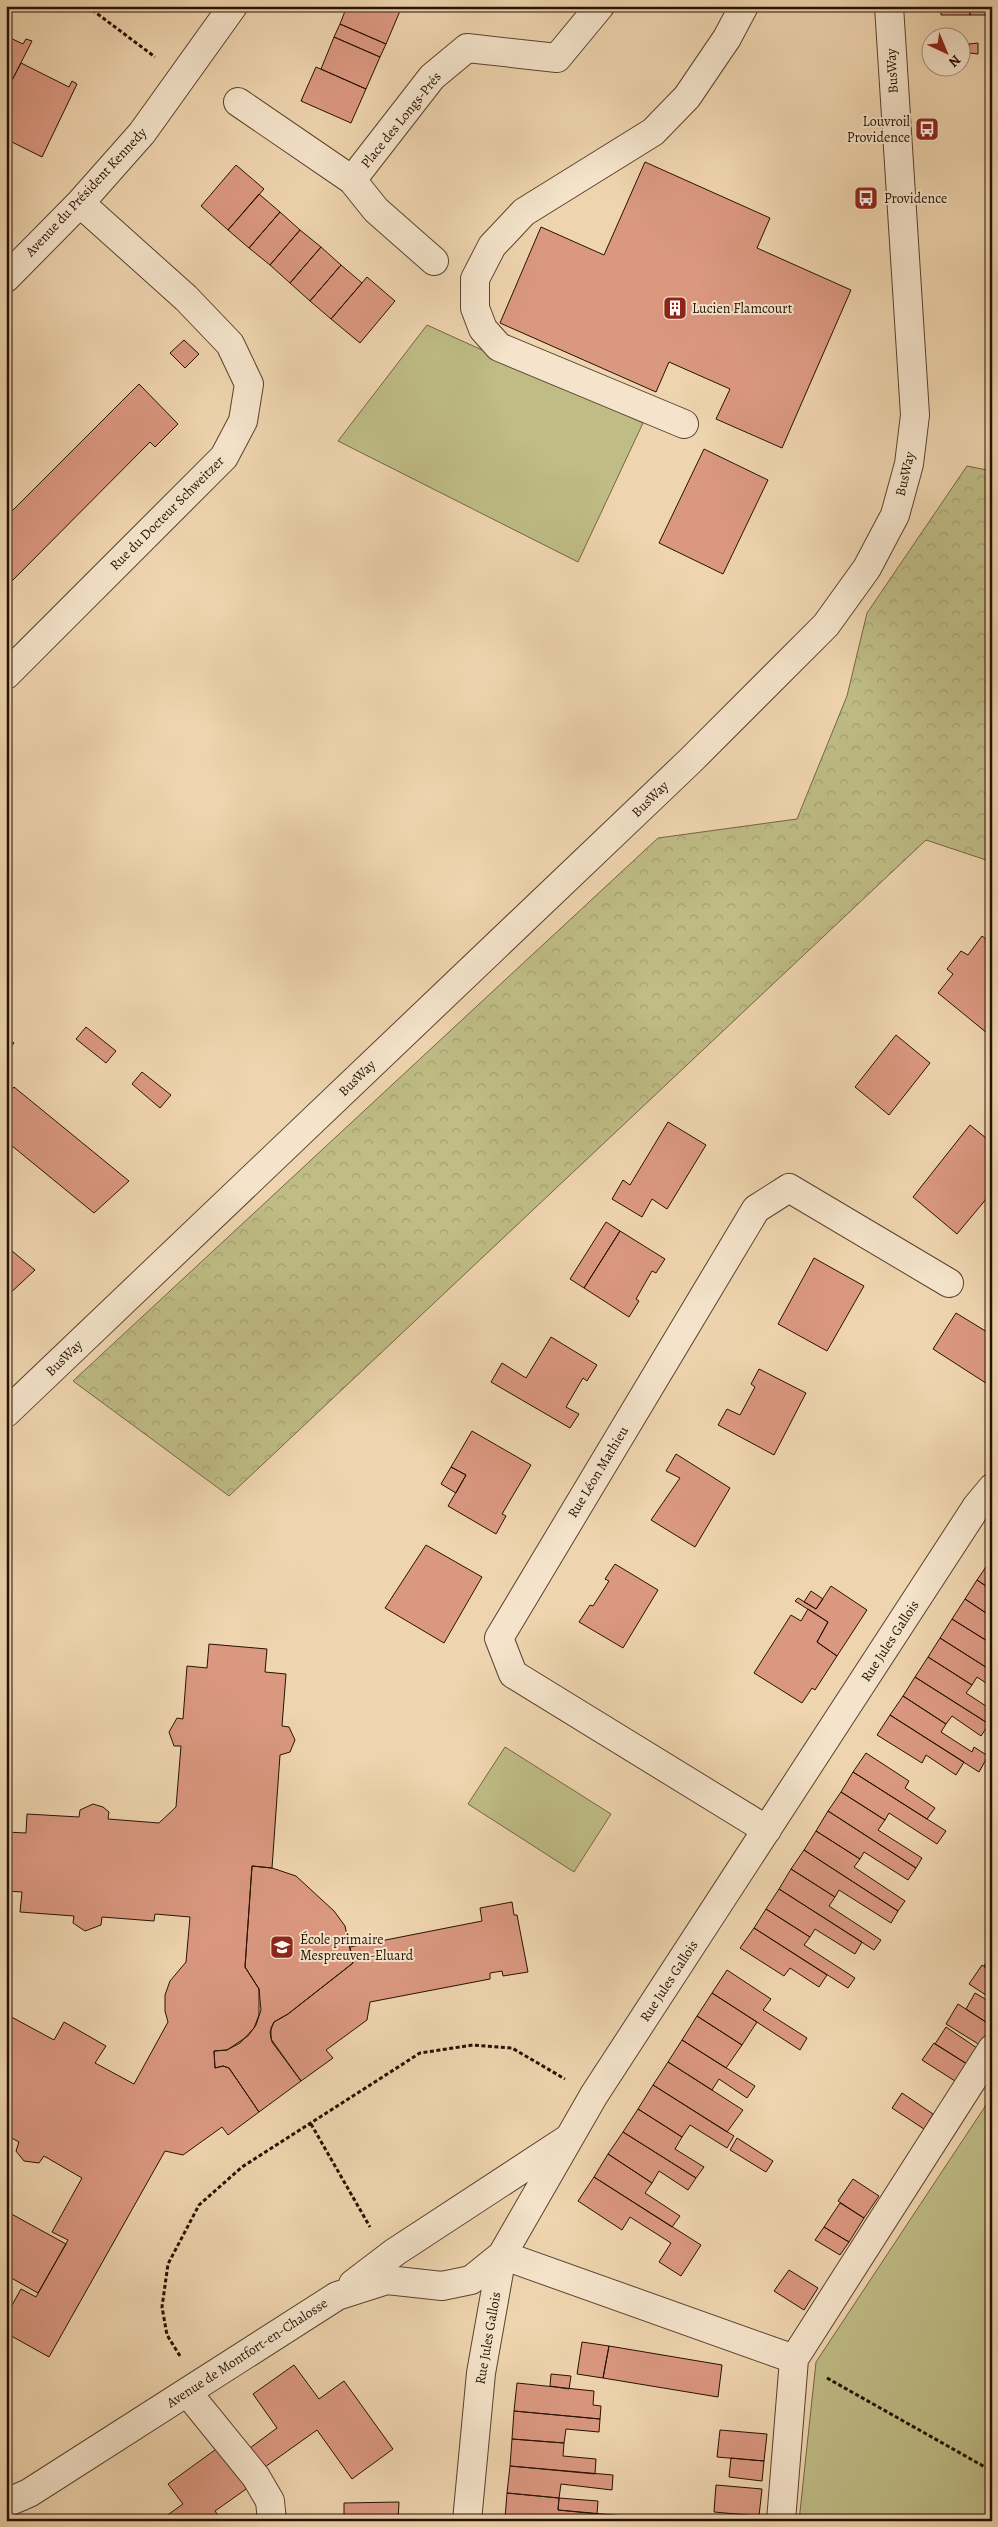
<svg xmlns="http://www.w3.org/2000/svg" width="998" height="2527" viewBox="0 0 998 2527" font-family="Alegreya,serif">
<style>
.grass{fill:#bfbc86;stroke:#736644}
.forest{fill:url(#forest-crowns);stroke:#736644}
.building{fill:#db9881;stroke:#271103}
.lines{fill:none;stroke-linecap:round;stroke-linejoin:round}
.minor-casing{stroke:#59422e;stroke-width:30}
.path{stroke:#271103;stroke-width:3;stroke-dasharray:4 2.5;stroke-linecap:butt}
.minor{stroke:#f5e4cb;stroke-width:28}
.labels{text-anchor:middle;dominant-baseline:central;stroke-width:4;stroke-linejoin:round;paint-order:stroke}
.street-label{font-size:14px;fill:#271103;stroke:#f5e4cb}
.poi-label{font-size:14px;fill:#271103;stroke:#f5e4cb;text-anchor:start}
</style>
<defs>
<pattern id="forest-crowns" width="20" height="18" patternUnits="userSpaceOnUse" patternTransform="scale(1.25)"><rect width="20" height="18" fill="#bfbc86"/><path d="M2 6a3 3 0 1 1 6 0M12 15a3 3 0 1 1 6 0" fill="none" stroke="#a4a172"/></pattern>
</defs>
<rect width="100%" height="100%" fill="#efd5af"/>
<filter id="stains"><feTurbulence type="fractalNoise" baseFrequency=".004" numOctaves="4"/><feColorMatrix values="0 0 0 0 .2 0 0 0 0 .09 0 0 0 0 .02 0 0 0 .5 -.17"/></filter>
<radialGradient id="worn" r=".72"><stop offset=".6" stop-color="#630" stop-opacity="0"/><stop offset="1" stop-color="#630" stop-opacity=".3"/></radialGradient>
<path class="grass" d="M427,325L643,423L578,562L338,441Z
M505,1747L611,1814L574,1872L468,1804Z
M992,2096V2521H799L816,2362Z"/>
<path class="forest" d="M967,466L992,471V862L926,840L229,1496L73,1381L658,838L797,819L847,696L867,613Z"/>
<path class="building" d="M347,6H390L400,11L386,44L340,24Z
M390,6H402L400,11Z
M941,6H970V15H941Z
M970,6H992V15H970Z
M340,24L386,44L380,57L334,37Z
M6,36L23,44L26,39L32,41L6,92Z
M334,37L380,57L366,89L321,69Z
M978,43V54L969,53V44Z
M961,44H969V53L961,54Z
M21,63L69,87L72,81L77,84L42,157L6,139V92Z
M316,67L366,89L351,123L301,101Z
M645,162L770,218L757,248L851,290L782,448L716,419L730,389L669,362L656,392L500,323L541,227L604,255Z
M236,165L264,189L228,230L201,206Z
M259,194L280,212L249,248L228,230Z
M280,212L300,230L270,265L249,248Z
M300,230L321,247L290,283L270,265Z
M321,247L341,265L310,301L290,283Z
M341,265L362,283L331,319L310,301Z
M367,277L395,301L360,343L331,319Z
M184,340L199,354L185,368L170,353Z
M139,384L178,424L155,447L150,442L6,587V517Z
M704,449L768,480L723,574L659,543Z
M982,936L992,944V1028L987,1033L938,993L953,974L947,969L961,951L968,955Z
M86,1027L116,1051L106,1063L76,1039Z
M896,1035L930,1063L889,1115L855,1087Z
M6,1037L14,1043L6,1053Z
M142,1072L171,1095L160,1108L132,1084Z
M14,1087L129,1181L94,1213L6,1141V1097Z
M668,1122L706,1145L667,1209L652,1199L642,1217L612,1199L623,1180L630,1185Z
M970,1125L992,1143V1192L957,1234L913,1197Z
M606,1222L620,1231L584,1288L570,1279Z
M620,1231L665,1259L656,1273L652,1271L636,1299L639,1301L629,1317L584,1288Z
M6,1246L35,1270L6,1297Z
M814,1258L864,1286L827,1351L778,1324Z
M956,1313L992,1335V1387L933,1349Z
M551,1337L597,1365L587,1381L583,1378L566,1407L579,1414L570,1428L491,1382L502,1363L526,1378Z
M759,1369L806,1393L774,1455L718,1425L727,1409L740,1415L755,1387L751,1384Z
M472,1431L531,1465L502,1514L506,1516L496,1534L448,1506L466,1475L451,1467Z
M676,1454L730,1488L695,1547L651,1520L680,1478L666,1471Z
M451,1467L466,1475L456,1493L441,1484Z
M426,1545L482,1577L444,1643L385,1608Z
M990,1561L992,1562V1590L977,1580Z
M615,1564L658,1590L623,1648L579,1622L590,1605L593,1606L609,1581L605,1579Z
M977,1580L992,1590V1617L965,1599Z
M831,1586L867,1610L837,1656L817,1642L828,1622L795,1601L798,1598L816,1609Z
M811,1591L823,1599L816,1609L804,1602Z
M965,1599L992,1617V1644L952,1619Z
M808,1609L828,1622L817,1642L837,1656L815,1690L812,1688L802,1703L754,1673L791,1615L801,1621Z
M952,1619L992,1644V1671L940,1638Z
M940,1638L992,1671V1687L977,1677L972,1685L928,1657Z
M209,1644L267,1649L265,1672L286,1674L282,1726L289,1727L295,1740L290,1752L280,1755L272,1868L252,1866L245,1967L259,1989V2015L254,2028L240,2043L227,2050L214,2051L215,2068L223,2066L229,2068L259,2112L228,2135L222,2127L183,2155L165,2151L49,2357L6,2333V2316L21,2289L36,2297L68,2240L52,2232L82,2178L44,2156L39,2163L24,2161L16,2151L19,2142L6,2135V2014L54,2040L64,2022L106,2046L95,2063L134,2084L168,2022L165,2011V1995L170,1981L186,1962L190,1917L155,1914L154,1921L102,1917L101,1925L85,1931L73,1923L74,1916L20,1912L22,1892L6,1891V1832L26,1833L27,1814L79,1817L80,1810L93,1804L103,1807L109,1812L108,1819L159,1823L176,1807L181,1746H174L169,1732L177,1718L183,1719L187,1666L207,1668Z
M928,1657L972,1685L966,1693L992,1710V1719L989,1724L915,1677Z
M915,1677L989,1724L981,1736L952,1716L946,1724L903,1696Z
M903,1696L946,1724L941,1732L972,1752L974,1747L988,1756L979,1772L890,1715Z
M890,1715L964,1762L956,1775L926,1755L922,1763L877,1735Z
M866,1753L909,1781L905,1788L935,1808L927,1819L853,1772Z
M853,1772L946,1831L937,1844L889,1813L885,1820L841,1792Z
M841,1792L885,1820L878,1830L922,1858L916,1868L828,1811Z
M828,1811L916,1868L908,1880L864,1852L860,1859L816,1831Z
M816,1831L860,1859L854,1867L905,1901L898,1911L804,1850Z
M804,1850L898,1911L891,1923L839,1890L835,1897L791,1869Z
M252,1866L272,1868L296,1876L334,1911L345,1926L353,1963L288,2014L274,2022L271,2028V2039L301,2081L259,2112L229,2068L223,2066L215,2068L214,2051L227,2050L248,2036L256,2025L261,2010L259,1989L245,1967Z
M791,1869L835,1897L829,1906L881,1940L874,1950L779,1889Z
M779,1889L862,1942L855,1954L815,1929L810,1937L766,1909Z
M512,1902L514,1915H517L528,1972L503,1976L502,1971L490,1973V1979L370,2002L367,2020L326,2050L333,2058L301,2081L272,2042L270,2032L274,2022L288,2014L353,1963L350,1947L482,1921L480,1908Z
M766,1909L810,1937L804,1945L855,1978L848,1988L754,1928Z
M754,1928L827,1975L819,1987L790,1968L784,1976L740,1948Z
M992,1954V1972L984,1966Z
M982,1965L992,1972V1999L969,1984Z
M727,1970L771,1999L763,2010L807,2038L800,2050L712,1993Z
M712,1993L757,2022L742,2045L697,2016Z
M975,1993L992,2003V2026L966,2009Z
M958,2004L992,2026L980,2045L946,2024Z
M697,2016L742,2045L726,2068L682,2040Z
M946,2027L977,2048L967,2064L935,2044Z
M682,2040L755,2086L747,2098L719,2079L712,2090L668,2062Z
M934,2043L967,2064L955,2081L922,2060Z
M668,2062L743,2110L727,2132L653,2085Z
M653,2085L734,2136L727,2148L690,2125L682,2137L638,2109Z
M902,2093L933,2114L924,2129L892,2108Z
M638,2109L682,2137L675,2149L704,2167L696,2178L623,2132Z
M623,2132L696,2178L688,2190L659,2171L652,2183L608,2154Z
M737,2138L773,2161L766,2172L730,2150Z
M608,2154L652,2183L645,2193L680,2216L672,2227L594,2177Z
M594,2177L701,2245L681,2276L659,2262L671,2243L630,2217L622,2230L578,2201Z
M853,2179L879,2196L864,2218L838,2201Z
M840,2203L864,2218L849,2242L824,2227Z
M6,2211L66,2244L38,2293L6,2275Z
M824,2227L849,2242L840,2255L815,2240Z
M789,2270L818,2288L804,2310L774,2291Z
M582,2342L609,2346L603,2378L577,2374Z
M609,2346L722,2365L718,2397L603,2378Z
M294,2365L319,2399L344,2381L393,2449L352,2479L317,2430L265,2467L250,2448L277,2428L253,2394Z
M551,2374L571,2376L569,2389L550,2386Z
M517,2383L594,2391L593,2405L601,2406L600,2419L514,2411Z
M514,2411L600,2419L599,2432L566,2429L564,2443L512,2439Z
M720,2430L767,2434L764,2461L717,2457Z
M512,2439L564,2443L563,2456L596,2459L595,2474L510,2466Z
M219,2447L249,2487L215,2511L222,2521H159L183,2504L168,2484Z
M731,2458L764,2461L762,2481L729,2477Z
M510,2466L613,2475L612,2490L561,2484L559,2498L507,2493Z
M716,2485L762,2489L759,2516L714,2512Z
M507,2493L559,2498L558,2510L626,2516V2521L505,2519Z
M559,2498L598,2501L597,2514L558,2510Z
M399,2502L398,2521H344V2503Z"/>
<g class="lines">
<g class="minor-casing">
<path id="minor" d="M238,102L352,180L376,210L434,261
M352,180L432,77L467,48L557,58L600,6
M6,278L80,203L142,133L233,6
M684,424L499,347L483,329L475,308V279L492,246L524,212L653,132L687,97L727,38L744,6
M6,675L224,457L243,421L249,384L230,344L186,298L80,203
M6,1413L690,761L826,625L867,568L895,515L909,464L915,415L889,6
M767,1830L513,1674L499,1638L756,1209L789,1188L949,1283
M502,2255L794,2359L992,2049
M353,2284L395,2252L566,2140
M187,2392L256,2477L270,2501L272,2521
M6,2503L29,2493L337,2296L387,2280L442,2286L471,2280L502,2255
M467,2521L481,2373L502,2255L594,2095L977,1506L992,1488
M781,2521L794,2359"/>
</g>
<path class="path" d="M87,6L155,57
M311,2124L370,2227
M180,2356L167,2335L162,2307L168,2264L199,2205L242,2167L420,2053L473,2045L512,2048L565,2079
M827,2378L992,2471"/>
<use href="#minor" class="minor"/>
</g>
<defs>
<g id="bus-square" transform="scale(1.25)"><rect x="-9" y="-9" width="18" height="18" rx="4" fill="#8f2418" stroke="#f5e4cb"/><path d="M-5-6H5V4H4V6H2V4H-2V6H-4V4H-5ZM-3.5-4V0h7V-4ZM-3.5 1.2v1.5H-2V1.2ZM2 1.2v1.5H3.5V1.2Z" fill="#fff"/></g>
<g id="building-square" transform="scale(1.25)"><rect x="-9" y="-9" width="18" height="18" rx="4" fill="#8f2418" stroke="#f5e4cb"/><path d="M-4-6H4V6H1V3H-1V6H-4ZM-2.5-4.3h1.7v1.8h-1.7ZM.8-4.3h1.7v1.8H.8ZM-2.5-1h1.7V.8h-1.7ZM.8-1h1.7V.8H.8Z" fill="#fff"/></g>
<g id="school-square" transform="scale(1.25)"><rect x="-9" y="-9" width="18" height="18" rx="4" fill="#8f2418" stroke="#f5e4cb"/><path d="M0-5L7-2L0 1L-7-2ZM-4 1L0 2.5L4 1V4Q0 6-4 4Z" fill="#fff"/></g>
</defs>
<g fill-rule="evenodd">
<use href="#bus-square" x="927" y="129"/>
<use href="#bus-square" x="866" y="198"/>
<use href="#building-square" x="675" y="308"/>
<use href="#school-square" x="282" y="1947"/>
</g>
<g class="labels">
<g class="street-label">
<text transform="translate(892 71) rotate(-93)">BusWay</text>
<text transform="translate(401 120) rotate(-51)">Place des Longs-Prés</text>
<text transform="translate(86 192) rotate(-47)">Avenue du Président Kennedy</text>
<text transform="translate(905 474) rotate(-77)">BusWay</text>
<text transform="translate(167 513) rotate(-45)">Rue du Docteur Schweitzer</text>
<text transform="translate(650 799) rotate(-44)">BusWay</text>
<text transform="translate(357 1078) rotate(-44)">BusWay</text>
<text transform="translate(64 1358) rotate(-44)">BusWay</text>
<text transform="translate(598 1472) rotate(-59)">Rue Léon Mathieu</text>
<text transform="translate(890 1641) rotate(-57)">Rue Jules Gallois</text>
<text transform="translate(669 1981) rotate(-57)">Rue Jules Gallois</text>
<text transform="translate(488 2338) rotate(-80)">Rue Jules Gallois</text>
<text transform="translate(247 2353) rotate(-33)">Avenue de Montfort-en-Chalosse</text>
</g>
<g class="poi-label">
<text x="910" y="121" text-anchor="end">Louvroil<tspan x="910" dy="16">Providence</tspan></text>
<text x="884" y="198">Providence</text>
<text x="692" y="308">Lucien Flamcourt</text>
<text x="300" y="1939">École primaire<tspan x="300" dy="16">Mespreuven-Eluard</tspan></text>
</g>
</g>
<rect width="998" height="2527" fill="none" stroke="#efd5af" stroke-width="25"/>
<rect x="8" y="8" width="983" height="2512" fill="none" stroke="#271103" stroke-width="2.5"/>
<rect x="12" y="12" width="973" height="2502" fill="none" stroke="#271103"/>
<g transform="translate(946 52) rotate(136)"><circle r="24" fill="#f5e4cb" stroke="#a3907b"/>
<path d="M0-4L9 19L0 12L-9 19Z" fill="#8f2418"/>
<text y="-8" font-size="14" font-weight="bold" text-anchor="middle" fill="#271103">N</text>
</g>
<rect width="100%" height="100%" filter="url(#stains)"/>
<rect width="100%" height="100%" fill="url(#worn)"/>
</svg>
